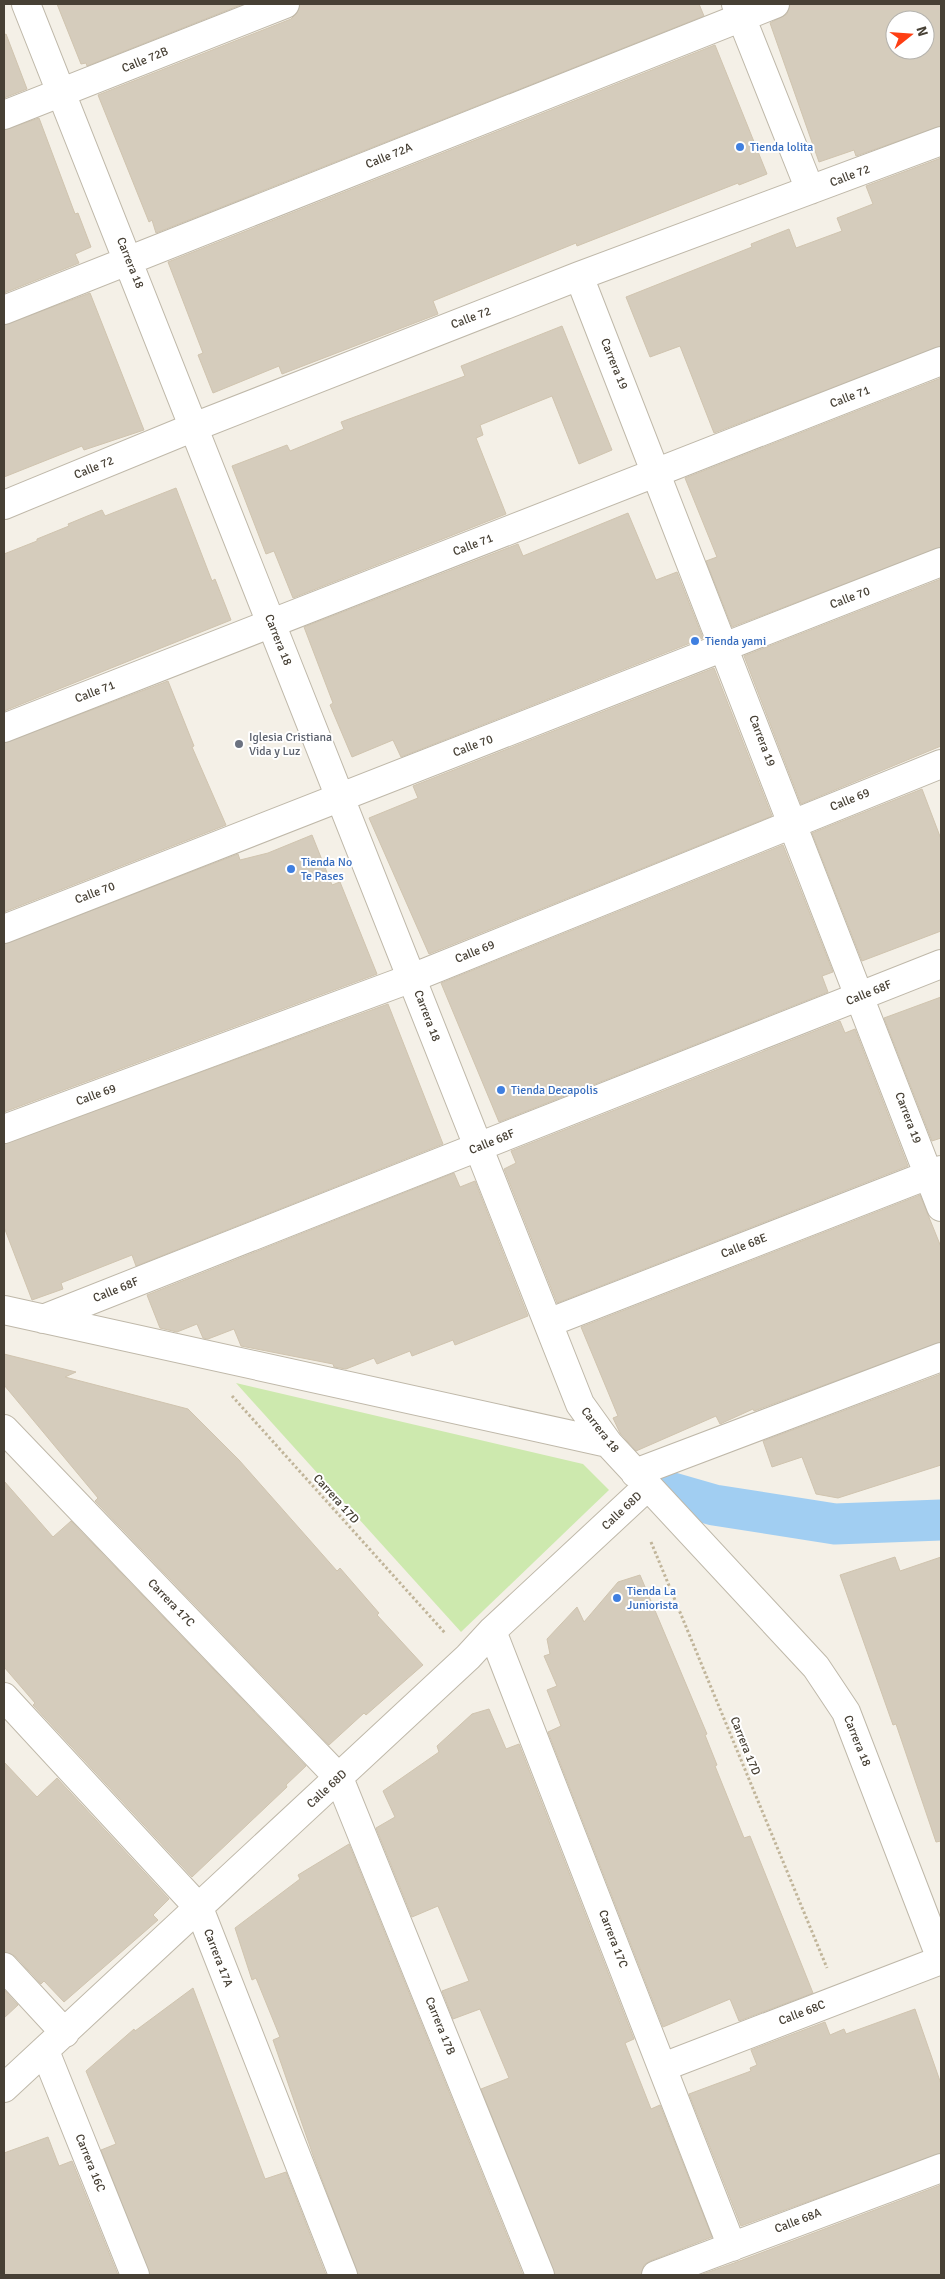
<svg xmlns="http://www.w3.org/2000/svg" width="945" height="2279" viewBox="0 0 945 2279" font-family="Signika,sans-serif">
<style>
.green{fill:#cde9ae}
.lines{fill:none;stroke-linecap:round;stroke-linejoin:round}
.canal{stroke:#a1cef2;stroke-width:41}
.building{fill:#d5ccbc;stroke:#d0c4af;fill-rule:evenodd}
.minor-casing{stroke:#bfb8a9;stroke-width:30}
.path{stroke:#c1b59a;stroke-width:3;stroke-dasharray:2.5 2.5;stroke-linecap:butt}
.minor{stroke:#fff;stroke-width:28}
.shop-dot{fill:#3f7fe0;stroke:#fff;stroke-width:2}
.worship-dot{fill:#6b7280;stroke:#fff;stroke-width:2}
.labels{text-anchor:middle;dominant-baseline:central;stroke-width:4;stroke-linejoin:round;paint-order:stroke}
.street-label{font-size:12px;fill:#474035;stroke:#fff}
.shop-label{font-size:12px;fill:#366cbe;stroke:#fff;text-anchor:start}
.worship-label{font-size:12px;fill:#5b616d;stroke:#fff;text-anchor:start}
</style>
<rect width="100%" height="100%" fill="#f4f0e7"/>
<path class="green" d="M236,1383L583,1464L609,1490L461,1632Z"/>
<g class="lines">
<path class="canal" d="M648,1486L714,1505L835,1524L941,1520"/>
</g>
<path class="building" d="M57,4H243L87,66L86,63L81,64Z
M300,4H699L704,16L156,233L152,220L149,222L98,95L291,19L297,13Z
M790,4H941V126L856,156L854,150L819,162L770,23L787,14ZM895,20H925V50H895Z
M6,34L27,89L4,98V35Z
M715,45L767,174L739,185L738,183L577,246L576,243L433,301L438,314L282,374L279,366L213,393L198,355L203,353L168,262Z
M39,118L75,214L78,213L91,247L75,254L79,263L4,293V130Z
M941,158V346L714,433L680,346L650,357L626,297L752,247L751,244L789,229L796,248L842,231L837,218L873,204L866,186Z
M90,293L144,430L84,450L82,446L4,477V325Z
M562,326L612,450L579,464L552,396L480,425L483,435L476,438L506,514L293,598L274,551L266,554L232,466L287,445L290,451L344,429L341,422L465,376L461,366Z
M941,378V547L732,627L706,561L717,557L685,478Z
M176,488L212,581L215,579L231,620L4,711V554L37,541V539L69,526L68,524L102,510L105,516Z
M628,513L656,580L677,572L703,638L401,757L393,740L352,757L330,705L333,703L304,627L518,544L523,556Z
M941,579V746L801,804L744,656Z
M714,668L772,816L429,954L369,818L418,798L413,786Z
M168,681L194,746L192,747L226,825L4,912V743Z
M922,789L941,839V931L862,961L812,833Z
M312,835L332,885L340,882L377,974L4,1112V944L238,854L240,860L268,853Z
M783,845L833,972L822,976L828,992L499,1122L441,983Z
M941,997V1138L932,1141L884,1018Z
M388,1004L443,1144L136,1266L132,1255L61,1283L63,1289L32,1300L4,1227V1144Z
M840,1021L845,1033L855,1029L908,1166L557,1303L504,1169L516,1163L511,1151Z
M454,1173L460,1187L475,1181L528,1316L455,1345L453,1340L412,1356L410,1351L377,1364L374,1358L346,1369L334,1367L333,1364L241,1346L234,1329L208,1339L203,1338L197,1324L177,1332L160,1328L147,1295Z
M920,1195L941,1247V1342L754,1411L753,1409L720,1424L716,1416L636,1451L620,1433L613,1418L618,1416L581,1327Z
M4,1354L76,1372L65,1377L188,1409L239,1460L337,1571L340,1568L379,1613L377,1615L423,1665L366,1715L364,1713L329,1745L95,1501L98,1498L4,1385Z
M941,1374V1465L838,1498L816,1494L802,1457L772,1467L763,1441Z
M4,1481L53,1537L71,1521L306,1766L286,1785L287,1787L192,1877L33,1705L35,1703L4,1667Z
M895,1557L900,1571L941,1557V1841L936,1842L896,1724L893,1725L840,1575Z
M640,1575L707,1734L705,1735L717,1765L715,1766L744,1838L750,1836L813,1993L739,2021L730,1999L663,2027L548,1732L561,1726L547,1690L557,1686L544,1656L550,1654L547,1639L577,1607L584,1622L618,1582Z
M489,1709L506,1749L519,1744L634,2039L625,2043L651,2109L660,2105L712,2237L650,2261L644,2265L641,2275H555L481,2089L509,2078L480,2009L453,2019L442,1991L469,1981L438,1906L412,1917L376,1828L395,1817L383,1791L439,1752L437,1746L472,1714Z
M4,1762L37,1797L57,1778L169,1899L153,1915L158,1920L64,2002L44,1981L41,1984L15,1956L4,1952Z
M349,1844L523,2275H358L314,2158L273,2040L280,2037L256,1978L252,1980L235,1928L300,1879L298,1875Z
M193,1988L265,2179L286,2172L326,2275H150L101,2150L116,2144L86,2071L134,2029L135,2031Z
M4,1990L18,2005L4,2018Z
M915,2009L941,2084V2153L741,2226L689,2094L751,2071L750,2068L757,2065L751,2050L825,2022L830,2035L844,2029L846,2034Z
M48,2137L59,2166L72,2161L118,2275H4V2153Z
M941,2185V2275H700L737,2262Z"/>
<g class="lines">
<g class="minor-casing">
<path id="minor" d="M26,4L580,1404L608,1443L816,1667L846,1712L941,1959
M736,4L810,190
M4,115L285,4
M579,276L941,1207
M4,310L775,4
M4,505L194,427L579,276L941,141
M4,728L941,361
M4,929L941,562
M4,1129L412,978L941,764
M4,1310L608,1443
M43,1319L941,964
M548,1323L941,1170
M4,1429L339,1778L540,2275
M635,1473L941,1357
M492,1631L732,2247
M4,1697L199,1908L343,2275
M4,1967L65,2033
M45,2051L135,2275
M663,2067L941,1960
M4,2088L468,1657L492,1631L648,1486
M656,2275L941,2168"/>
</g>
<path class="path" d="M232,1396L445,1633
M651,1542L827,1968"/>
<use href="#minor" class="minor"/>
</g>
<g class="shop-dot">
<circle cx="740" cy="147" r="5"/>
<circle cx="695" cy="641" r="5"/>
<circle cx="291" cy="869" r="5"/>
<circle cx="501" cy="1090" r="5"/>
<circle cx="617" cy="1598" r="5"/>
</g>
<circle class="worship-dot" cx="239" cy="744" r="5"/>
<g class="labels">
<g class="street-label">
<text transform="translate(145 60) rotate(-22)">Calle 72B</text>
<text transform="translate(389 156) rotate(-22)">Calle 72A</text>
<text transform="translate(850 176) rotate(-21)">Calle 72</text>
<text transform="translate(130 263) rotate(68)">Carrera 18</text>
<text transform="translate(471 318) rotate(-21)">Calle 72</text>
<text transform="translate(614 364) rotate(68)">Carrera 19</text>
<text transform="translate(850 397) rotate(-21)">Calle 71</text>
<text transform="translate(94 468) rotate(-22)">Calle 72</text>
<text transform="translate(473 545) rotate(-21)">Calle 71</text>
<text transform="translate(850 598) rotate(-21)">Calle 70</text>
<text transform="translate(278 640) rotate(68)">Carrera 18</text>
<text transform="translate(95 692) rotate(-21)">Calle 71</text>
<text transform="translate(762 741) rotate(69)">Carrera 19</text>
<text transform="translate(473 746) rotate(-21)">Calle 70</text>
<text transform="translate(850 800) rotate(-22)">Calle 69</text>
<text transform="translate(95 893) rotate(-21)">Calle 70</text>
<text transform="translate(475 952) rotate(-22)">Calle 69</text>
<text transform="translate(869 993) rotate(-22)">Calle 68F</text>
<text transform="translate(427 1016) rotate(69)">Carrera 18</text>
<text transform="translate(96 1095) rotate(-20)">Calle 69</text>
<text transform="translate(908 1118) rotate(69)">Carrera 19</text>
<text transform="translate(492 1142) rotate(-22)">Calle 68F</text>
<text transform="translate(744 1246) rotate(-21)">Calle 68E</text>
<text transform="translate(116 1290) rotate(-22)">Calle 68F</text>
<text transform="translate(600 1430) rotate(52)">Carrera 18</text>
<text transform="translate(336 1499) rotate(48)">Carrera 17D</text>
<text transform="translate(622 1511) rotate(-43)">Calle 68D</text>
<text transform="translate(171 1603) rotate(46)">Carrera 17C</text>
<text transform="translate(857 1741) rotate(68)">Carrera 18</text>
<text transform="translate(745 1746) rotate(68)">Carrera 17D</text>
<text transform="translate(327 1789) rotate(-43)">Calle 68D</text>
<text transform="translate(613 1939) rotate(69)">Carrera 17C</text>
<text transform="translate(218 1958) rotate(69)">Carrera 17A</text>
<text transform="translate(802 2013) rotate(-21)">Calle 68C</text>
<text transform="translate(440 2026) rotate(68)">Carrera 17B</text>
<text transform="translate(90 2163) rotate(68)">Carrera 16C</text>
<text transform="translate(798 2221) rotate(-21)">Calle 68A</text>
</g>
<g class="shop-label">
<text x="750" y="147">Tienda lolita</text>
<text x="705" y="641">Tienda yami</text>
<text x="301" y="862">Tienda No<tspan x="301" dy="14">Te Pases</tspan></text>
<text x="511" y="1090">Tienda Decapolis</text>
<text x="627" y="1591">Tienda La<tspan x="627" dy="14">Juniorista</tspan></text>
</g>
<g class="worship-label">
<text x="249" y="737">Iglesia Cristiana<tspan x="249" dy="14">Vida y Luz</tspan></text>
</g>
</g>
<rect width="945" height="2279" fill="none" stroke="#474035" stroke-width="10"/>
<g transform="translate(910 35) rotate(73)"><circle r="24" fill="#ffffff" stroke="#b5b3ae"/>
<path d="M0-4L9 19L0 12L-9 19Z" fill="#fe3e13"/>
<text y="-8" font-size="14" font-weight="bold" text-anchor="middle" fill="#474035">N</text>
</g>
</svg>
